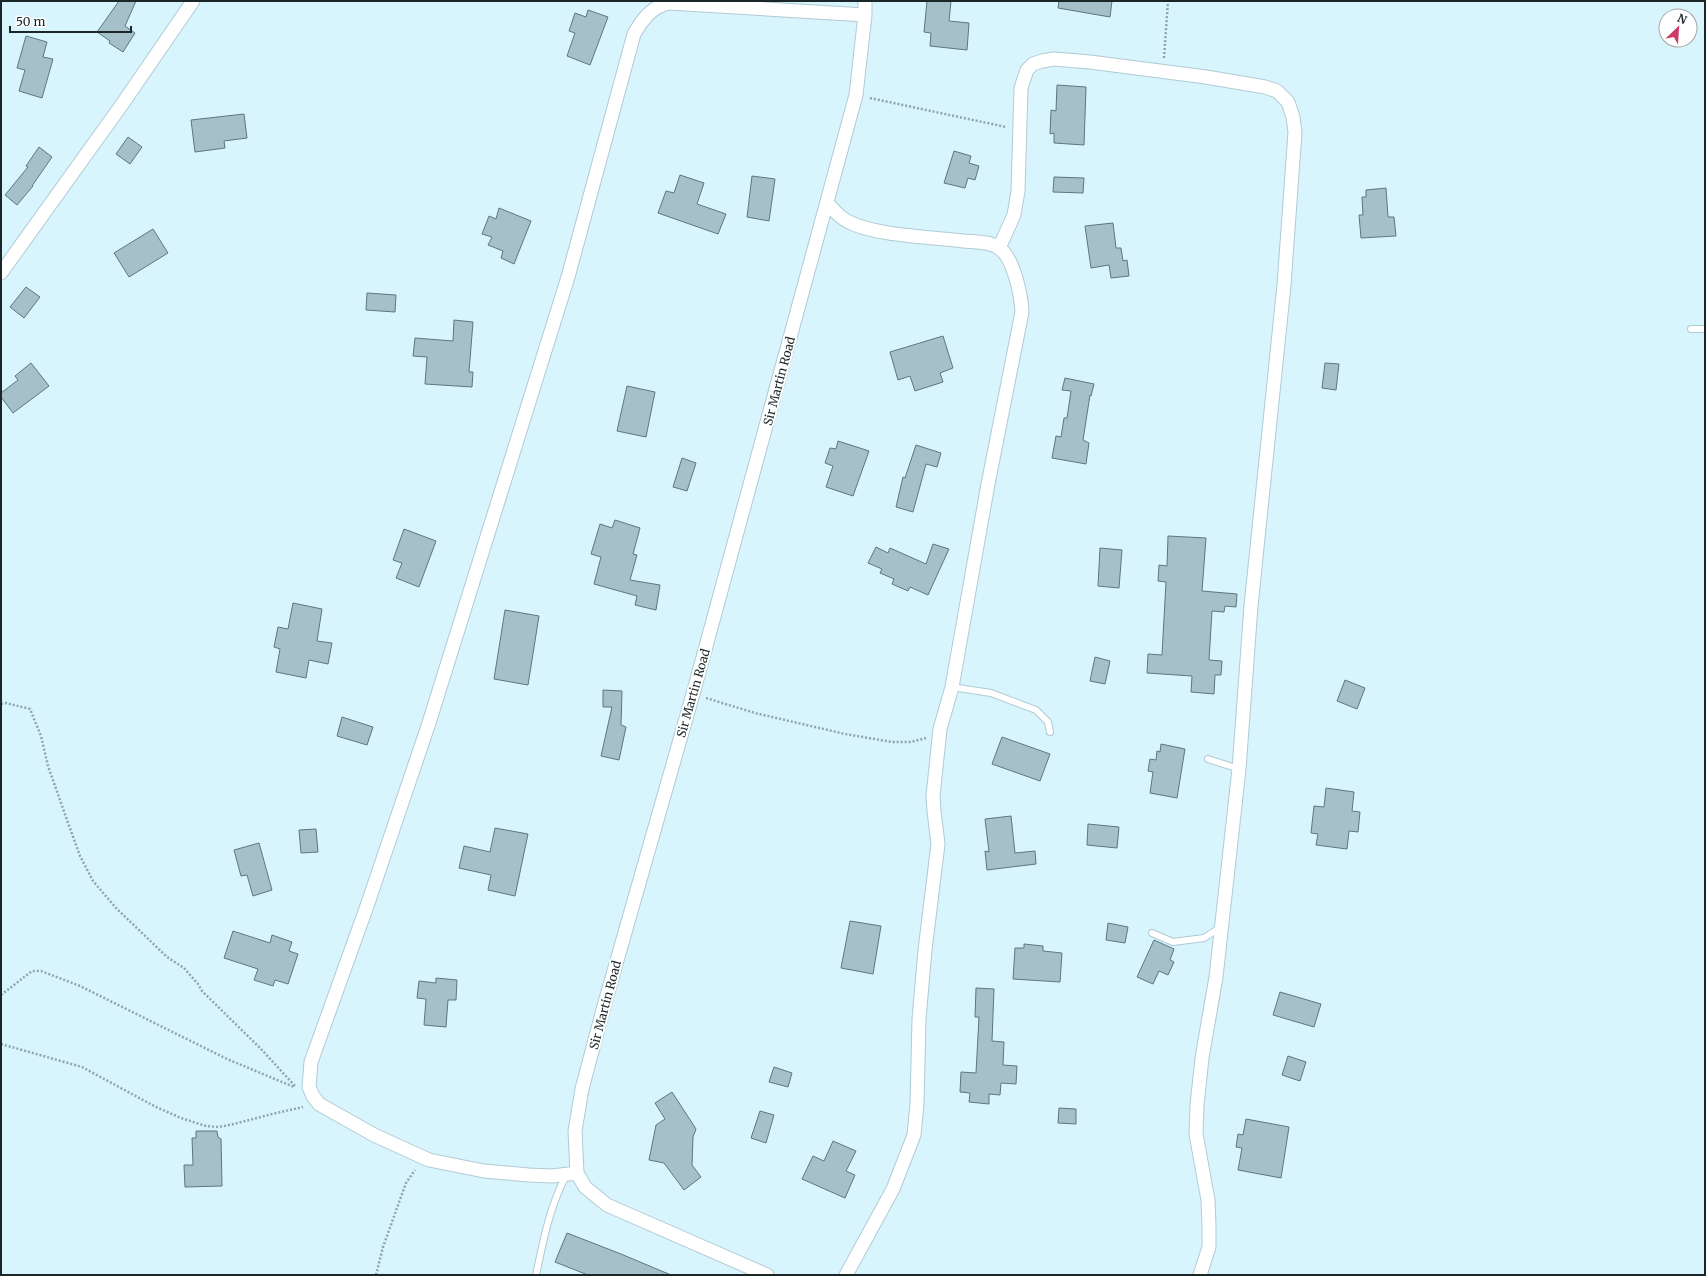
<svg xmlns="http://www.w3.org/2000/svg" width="1706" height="1276" viewBox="0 0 1706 1276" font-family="Merriweather,serif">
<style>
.building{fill:#a5c0c8;stroke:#5e777f}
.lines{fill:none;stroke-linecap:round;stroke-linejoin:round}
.service-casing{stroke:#b0cbd3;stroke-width:8}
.minor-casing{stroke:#b0cbd3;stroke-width:15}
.path{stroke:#90a5ab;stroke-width:2.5;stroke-dasharray:2 2;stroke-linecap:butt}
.service{stroke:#fff;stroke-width:6}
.minor{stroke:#fff;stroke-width:13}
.labels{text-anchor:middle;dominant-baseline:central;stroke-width:4;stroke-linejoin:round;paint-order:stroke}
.street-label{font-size:12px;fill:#1b2629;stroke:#fff}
</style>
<rect width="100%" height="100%" fill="#d8f4fc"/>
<path class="building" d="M119,1H136L125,26L135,33L123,52L109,43L110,41L97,32Z
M927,1H951L949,21L969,23L967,50L930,46L931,33L924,32Z
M1059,1H1112L1110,17L1058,8Z
M588,10L608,17L590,65L567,56L575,33L569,31L575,13L586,17Z
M26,36L47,42L43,57L53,59L42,98L19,91L25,70L17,68Z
M1057,85L1086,87L1084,145L1054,143V133L1050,134L1051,110L1056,111Z
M244,114L247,138L224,141L225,148L195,152L191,120Z
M128,137L142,147L130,164L116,154Z
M39,147L52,157L32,186H33L17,205L5,195L28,167L26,166Z
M954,151L971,156L969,163L979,166L975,180L968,178L965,188L944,183Z
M680,175L704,183L697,204L726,214L718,234L658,213L666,191L674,193Z
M752,176L775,179L769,221L747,217Z
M1054,177L1084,178L1083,193L1053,192Z
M1386,188L1388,217H1394L1396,236L1361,238L1359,215H1363L1362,197H1366V190Z
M499,208L531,221L514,264L501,258L503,251L488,245L492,237L482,234L489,216L496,219Z
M1113,223L1116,248H1121L1123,261L1127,260L1129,276L1111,278L1109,265L1091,268L1085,226Z
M153,229L168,253L129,277L114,253Z
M26,287L40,297L24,318L10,307Z
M367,293L396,295L395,312L366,310Z
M454,320L473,322L469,372H473L472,387L425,384L427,357L413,356L415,338L453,341Z
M943,336L953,368L940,373L943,382L915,391L910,376L898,380L890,352Z
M31,363L49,386L13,413L1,397V393L18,380L15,376Z
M1325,363L1339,364L1336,390L1322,388Z
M1065,378L1094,384L1091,396L1090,395L1083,440L1089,443L1086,464L1052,458L1056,436L1061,437L1064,418H1067L1071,391L1062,390Z
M627,386L655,392L646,437L617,431Z
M838,441L869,451L853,496L826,487L833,466L825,463L830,448L836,449Z
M916,445L941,453L937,467L926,464L913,512L896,507L903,477L905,478Z
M682,458L696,463L687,491L673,487Z
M615,520L640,528L633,554L637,555L630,580L660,585L656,610L635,605L637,596L594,584L601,557L591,554L600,524L612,528Z
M404,529L436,541L419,587L396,578L402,563L393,560Z
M1168,536L1206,538L1202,591L1237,594L1236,607L1225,606L1224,612L1212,611L1209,660L1222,661L1221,675H1215L1214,694L1191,692L1192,676L1147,673L1148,654L1162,655L1166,582L1158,581L1159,565L1167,566Z
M933,544L949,549L928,595L910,587L908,591L892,584L894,579L880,573L882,569L868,563L876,547L888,553L890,548L926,564Z
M1100,548L1122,550L1119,588L1098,586Z
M293,603L322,609L317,641L332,643L328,664L309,660L306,678L276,672L280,649L274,647L278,627L288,629Z
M505,610L539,616L528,685L494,679Z
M1095,657L1110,661L1105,684L1090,681Z
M1345,680L1365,688L1357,709L1337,701Z
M603,690L622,691L621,725L626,727L619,760L601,756L612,707H603Z
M342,717L373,727L367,745L337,736Z
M1002,737L1050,754L1040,781L992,764Z
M1161,744L1185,749L1177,798L1150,793L1153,772L1148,771L1150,759L1156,760L1157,751L1160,752Z
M1326,788L1354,792L1352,811L1360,812L1358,832L1349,831L1347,849L1316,845L1318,834L1311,833L1314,806L1324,807Z
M1011,816L1015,853L1035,851L1036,864L987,870L985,851L989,852L985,819Z
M1088,824L1119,827L1117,848L1087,845Z
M495,828L528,834L515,896L488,890L491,875L459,868L464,846L490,852Z
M316,829L318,852L301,853L299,830Z
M259,843L272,890L253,896L247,875L241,876L234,850Z
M850,921L881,926L873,974L841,968Z
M1108,923L1128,927L1125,943L1106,940Z
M233,931L270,943L272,935L292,942L289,951L298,954L288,984L275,980L273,986L254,980L258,969L224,958Z
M1154,940L1174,949L1170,960L1174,962L1168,975L1159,971L1153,984L1137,977Z
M1024,944L1043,946V951L1062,953L1060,982L1013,979L1015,948H1024Z
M436,978L457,980L456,1000H448L446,1027L424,1025L426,999L417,998L419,981L436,983Z
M976,988L994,989L992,1041L1004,1042L1003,1065L1017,1066L1016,1084L1001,1083L1000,1095L989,1094V1104L969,1102L970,1093L960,1092L961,1072L976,1073L979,1017H975Z
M1280,992L1321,1004L1314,1027L1273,1015Z
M1288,1056L1306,1062L1300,1081L1282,1075Z
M774,1067L792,1073L788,1087L769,1082Z
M672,1092L696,1129L693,1137L692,1165L701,1177L684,1190L664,1163L649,1160L656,1125L665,1119L655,1103Z
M1059,1108L1076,1109V1124L1058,1123Z
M760,1111L774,1115L766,1143L751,1138Z
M1246,1119L1289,1127L1281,1178L1238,1170L1242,1148L1236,1147L1238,1134L1243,1135Z
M196,1131H217L218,1137L221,1139L222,1186L185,1187L184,1165H193L192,1138H196Z
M833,1141L856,1151L846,1171L855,1175L845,1198L802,1179L813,1156L824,1161Z
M567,1233L621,1254L671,1275H588L555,1262Z"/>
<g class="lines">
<g class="service-casing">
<path id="service" d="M1691,329H1705
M952,687L991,693L1036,710L1048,722L1050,732
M1208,759L1239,769
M1152,933L1173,942L1204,938L1221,927
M536,1275C543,1242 550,1205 566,1176"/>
</g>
<g class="minor-casing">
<path id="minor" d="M827,203C833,209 839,217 847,221C874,236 932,237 963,241C974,242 990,241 999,248C1014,258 1021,295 1022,312L988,484L952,687L940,729L933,796L934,811L938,844L925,950L919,1019L917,1104L914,1135L893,1189L846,1275
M999,248L1014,215L1018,191L1021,88L1027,70L1033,64L1042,61L1054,59L1090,62L1206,77L1265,87L1277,91L1288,102L1293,117L1295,132L1284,285L1251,606L1239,769L1216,977L1202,1058L1197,1105L1196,1134L1208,1200L1209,1227V1247L1200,1275
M1,273L123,103L193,1
M577,1173L552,1176L529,1175L484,1171L429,1160L374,1135L319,1104L313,1096L309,1087L311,1062L367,906L428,726L568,277L634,34C642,20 652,6 669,3L865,15
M767,1275L607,1205L585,1187L577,1173L575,1131L582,1089L604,1006L693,694L856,95L865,15V1"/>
</g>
<path class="path" d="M1164,58L1168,1
M870,98L1006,127
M706,698L755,713L845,734L892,742H911L926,738
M1,704L6,703L30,709L41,736L48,766L67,820L80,856L93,881L116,908L167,957L184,968L198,984L202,991L261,1049L295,1086
M1,995L32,971H41L80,986L227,1059L294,1087
M1,1044L82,1067L156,1107L181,1118L206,1126L219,1127L234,1124L272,1114L303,1107
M376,1275L383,1247L406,1183L415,1170"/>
<use href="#service" class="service"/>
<use href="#minor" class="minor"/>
</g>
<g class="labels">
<g class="street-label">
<text transform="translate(779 381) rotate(-75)">Sir Martin Road</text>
<text transform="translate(693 693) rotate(-74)">Sir Martin Road</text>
<text transform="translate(605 1005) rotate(-75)">Sir Martin Road</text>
</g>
</g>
<rect width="1706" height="1276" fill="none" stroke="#1b2629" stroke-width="4"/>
<g transform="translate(1678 28) rotate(25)"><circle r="19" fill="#ffffff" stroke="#a4a8a9"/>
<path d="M0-3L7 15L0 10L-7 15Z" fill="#cb3d66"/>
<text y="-6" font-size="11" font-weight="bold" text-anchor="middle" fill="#1b2629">N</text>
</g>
<path d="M10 26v6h121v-6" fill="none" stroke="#1b2629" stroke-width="2"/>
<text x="16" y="26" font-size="12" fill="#1b2629" stroke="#ffffff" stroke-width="3" paint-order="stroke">50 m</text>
</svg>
